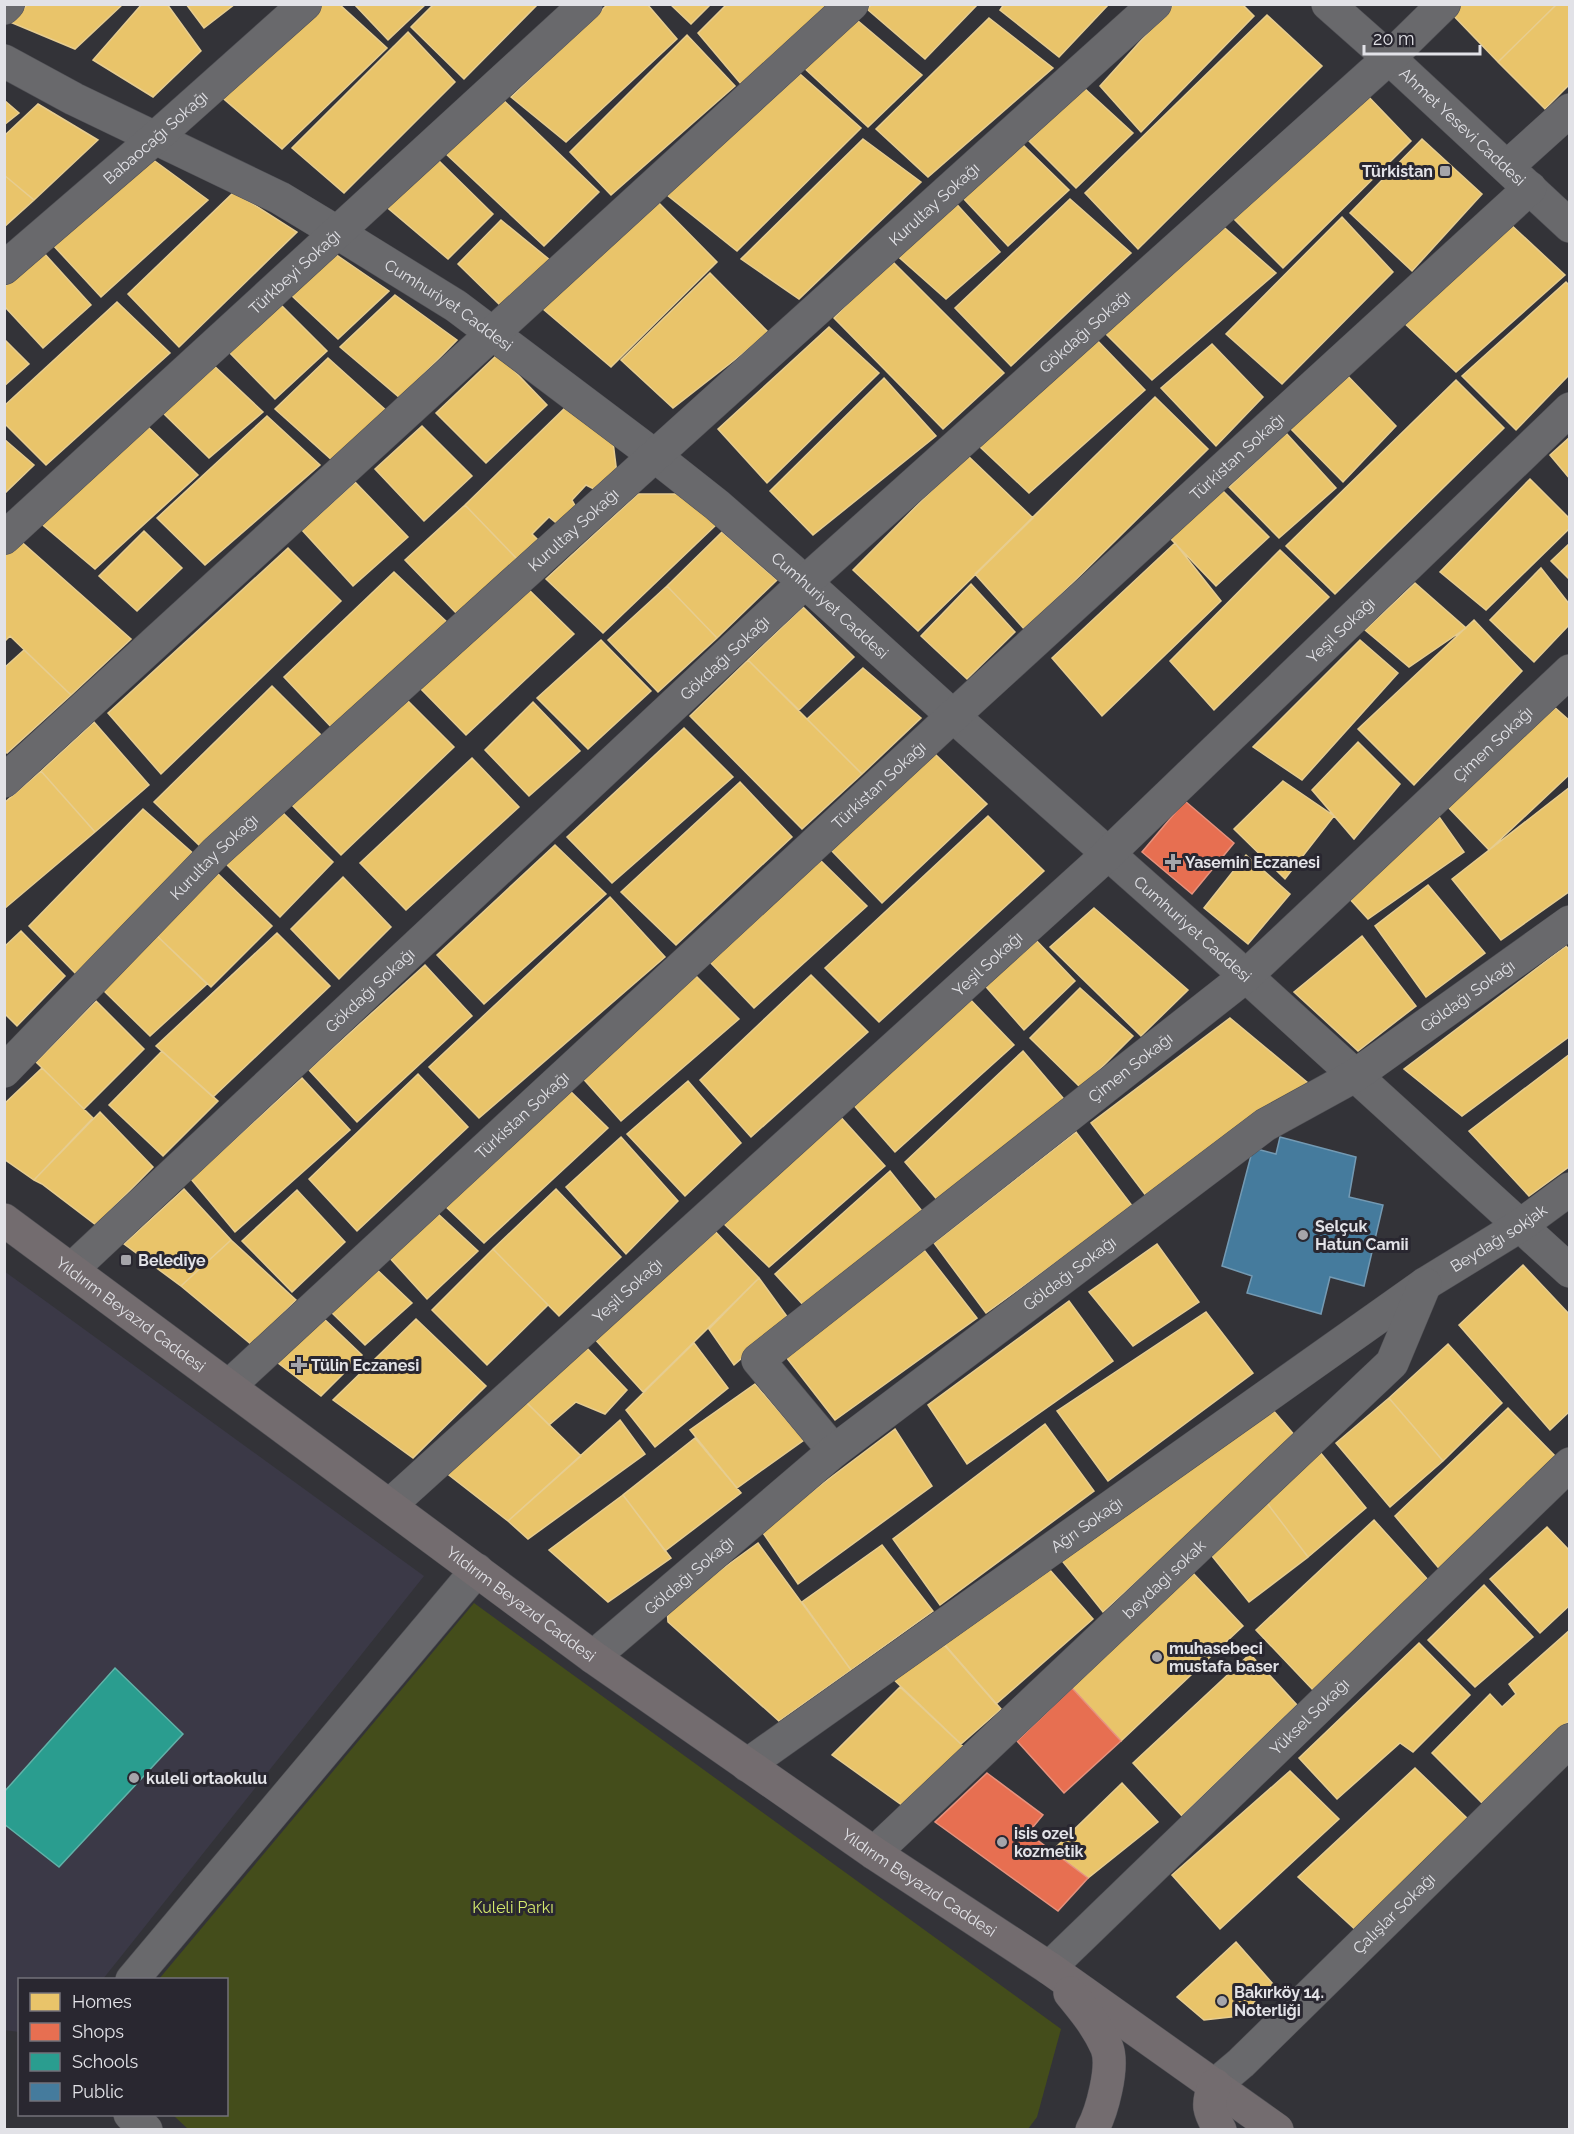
<svg xmlns="http://www.w3.org/2000/svg" width="1574" height="2134" viewBox="0 0 1574 2134" font-family="Raleway,sans-serif">
<style>
.built{fill:#3b3947}
.green{fill:#444d1b}
.homes{fill:#e9c46a;stroke:#e7cd90;stroke-width:1.5}
.shops{fill:#e76f51;stroke:#e6927e;stroke-width:1.5}
.schools{fill:#2a9d8f;stroke:#61b2a9;stroke-width:1.5}
.public{fill:#457b9d;stroke:#749ab3;stroke-width:1.5}
.lines{fill:none;stroke-linecap:round;stroke-linejoin:round}
.minor-casing{stroke:#4f4f54;stroke-width:34}
.major-casing{stroke:#4f4f54;stroke-width:34}
.minor{stroke:#69696c;stroke-width:33}
.major{stroke:#736c6f;stroke-width:33}
.poi-dot{fill:#a5a5aa;stroke:#292730;stroke-width:2}
.labels{text-anchor:middle;dominant-baseline:central;stroke-width:6;stroke-linejoin:round;paint-order:stroke}
.street-label{font-size:16px;fill:#e2e2e7;stroke:#292730}
.poi-label{font-size:16px;font-weight:bold;fill:#e2e2e7;stroke:#292730;text-anchor:start}
.park-label{font-size:16px;fill:#d4ea6d;stroke:#292730}
</style>
<rect width="100%" height="100%" fill="#333338"/>
<path class="built" d="M4,1271L424,1576L103,1979L20,1980L19,2032L4,2030Z"/>
<path class="green" d="M474,1603L1061,2029L1037,2117L1028,2129H188L173,2115L226,2114V1980L159,1979Z"/>
<path class="homes" d="M28,4H123L75,49L10,22Z
M142,4H167L201,51L153,97L93,60Z
M186,4H235L204,28Z
M317,4H339L387,48L282,149L218,94Z
M354,4H426L388,40Z
M434,4H538L464,79L411,27Z
M608,4H647L677,39L566,142L511,97Z
M670,4H711L691,24Z
M727,4H829L746,90L698,33Z
M872,4H978L925,59L867,9Z
M1004,4H1109L1059,57L1000,10Z
M1174,4H1242L1254,16L1141,132L1100,86Z
M1456,4H1557L1498,62L1449,11Z
M1557,4H1570V84L1545,109L1498,62Z
M851,15L922,75L868,127L802,66Z
M1267,15L1322,66L1138,249L1085,193Z
M989,18L1053,68L928,177L876,129Z
M408,32L455,82L344,193L292,148Z
M687,35L735,86L611,195L570,152Z
M800,74L861,128L737,251L667,195Z
M1083,87L1133,133L1076,188L1029,141Z
M1364,92L1411,141L1283,268L1229,214Z
M499,96L599,192L544,246L445,153Z
M4,100L19,113L4,125Z
M38,104L98,140L34,200L4,175V136Z
M863,139L921,182L799,299L741,259Z
M1422,139L1482,194L1412,271L1350,213Z
M1022,144L1069,190L1008,246L963,198Z
M152,159L208,200L101,297L52,244Z
M437,159L493,214L448,259L383,204Z
M4,175L34,200L4,227Z
M234,192L297,232L179,347L128,294Z
M654,198L717,262L611,367L543,309Z
M951,198L1000,252L946,299L893,252Z
M1070,199L1131,253L1011,366L955,308Z
M1342,217L1393,272L1282,384L1226,334Z
M501,220L556,265L501,306L458,264Z
M1218,222L1276,273L1152,380L1102,330Z
M1508,222L1565,275L1456,372L1401,320Z
M43,252L91,305L43,348L4,306V287Z
M335,254L389,291L338,339L291,295Z
M890,259L1004,373L943,429L834,318Z
M710,273L769,333L673,408L621,360Z
M1566,282L1570,286V374L1516,430L1462,376Z
M395,295L457,340L400,398L340,347Z
M276,300L327,351L275,399L226,349Z
M117,302L170,353L46,465L4,423V406Z
M829,327L879,373L767,483L718,429Z
M1094,337L1145,390L1029,493L979,446Z
M4,339L29,364L4,386Z
M1212,344L1263,397L1216,446L1161,388Z
M498,354L547,405L486,463L436,413Z
M328,358L389,413L333,461L275,409Z
M210,362L263,412L209,458L160,410Z
M1342,370L1396,426L1343,482L1288,426Z
M884,378L936,436L813,535L770,491Z
M1456,380L1504,428L1335,594L1286,546Z
M1155,397L1208,449L1025,630L975,574Z
M567,406L612,434L617,474L600,492L586,485L572,500L578,511L560,526L549,517L532,534L542,544L519,561L465,505Z
M267,416L320,465L205,565L157,518Z
M144,423L198,475L95,569L38,521Z
M422,426L472,476L424,521L375,469Z
M1286,433L1336,488L1279,538L1229,487Z
M1570,437V479L1550,455Z
M4,439L34,465L4,494Z
M967,455L1033,518L918,631L853,570Z
M1530,479L1570,519V528L1486,610L1440,572Z
M355,482L408,537L353,586L302,530Z
M1221,489L1269,537L1216,586L1169,537Z
M638,494H688L717,524L603,633L546,579Z
M465,505L519,561L459,616L405,560Z
M144,531L182,568L137,611L99,576Z
M722,532L777,580L717,638L667,586Z
M16,537L131,639L71,695L10,636L4,642V547Z
M1175,543L1221,601L1102,716L1052,658Z
M1570,543V580L1551,561Z
M288,548L341,601L161,774L108,713Z
M1280,550L1329,597L1214,710L1170,661Z
M1541,568L1570,605V624L1534,662L1490,620Z
M394,572L449,624L334,730L284,677Z
M1415,583L1466,628L1409,667L1365,630Z
M971,584L1015,632L967,679L921,636Z
M524,585L574,634L466,735L417,685Z
M667,586L717,638L658,692L608,640Z
M803,607L854,657L799,710L748,660Z
M1474,620L1522,671L1414,785L1358,729Z
M601,640L651,691L588,749L537,698Z
M1360,640L1398,673L1302,780L1253,747Z
M24,650L71,695L7,753L4,751V668Z
M748,660L862,774L802,829L690,716Z
M863,668L921,718L862,774L807,719Z
M272,686L323,737L201,847L154,802Z
M402,695L454,747L341,855L287,800Z
M533,702L580,751L529,796L485,750Z
M1552,705L1570,721V774L1489,850L1447,806Z
M94,722L149,785L95,832L41,771Z
M684,728L733,777L612,883L567,837Z
M1358,742L1400,784L1354,839L1312,790Z
M935,754L987,804L882,903L831,850Z
M472,758L519,807L406,910L360,863Z
M41,771L95,832L4,909V803Z
M1283,781L1334,816L1285,879L1234,829Z
M740,782L792,837L676,945L621,892Z
M1570,787V891L1501,940L1452,879Z
M278,808L333,862L280,917L222,860Z
M143,809L195,855L76,974L29,926Z
M1437,814L1464,852L1368,919L1348,897Z
M988,816L1044,871L879,1022L825,968Z
M555,845L606,894L484,1004L437,955Z
M1246,855L1290,894L1248,944L1204,908Z
M817,857L867,906L754,1008L709,961Z
M216,872L272,926L211,987L155,934Z
M343,877L391,927L339,979L291,929Z
M1428,885L1485,953L1426,997L1375,926Z
M610,897L665,957L479,1118L429,1067Z
M1094,908L1188,990L1141,1036L1050,947Z
M21,931L65,976L17,1026L4,1013V947Z
M277,933L330,986L213,1097L156,1046Z
M155,934L207,984L150,1036L101,988Z
M1362,936L1416,1006L1358,1051L1294,992Z
M1033,937L1075,981L1024,1030L981,981Z
M1566,946L1570,951V1036L1462,1116L1404,1069Z
M425,965L472,1016L357,1122L309,1070Z
M692,972L739,1019L621,1121L579,1074Z
M811,975L868,1032L751,1137L700,1080Z
M1080,988L1133,1036L1081,1088L1030,1038Z
M965,994L1014,1045L895,1152L851,1102Z
M96,1001L144,1049L84,1109L36,1062Z
M1230,1018L1308,1083L1147,1197L1091,1123Z
M162,1051L218,1101L163,1156L109,1105Z
M1023,1051L1068,1104L940,1203L905,1162Z
M1570,1054V1166L1529,1196L1469,1131Z
M42,1068L93,1118L34,1180L4,1159V1104Z
M418,1074L468,1127L357,1231L309,1179Z
M302,1078L350,1130L235,1232L191,1179Z
M688,1081L741,1143L685,1196L627,1134Z
M564,1085L608,1128L484,1243L443,1204Z
M100,1112L153,1167L96,1225L42,1184L34,1180Z
M837,1113L885,1166L769,1267L721,1221Z
M1076,1132L1133,1207L986,1313L934,1243Z
M621,1137L678,1201L626,1254L566,1187Z
M890,1171L926,1216L805,1307L775,1274Z
M184,1189L231,1240L181,1286L124,1244Z
M556,1189L621,1257L559,1316L493,1249Z
M297,1190L345,1242L292,1292L242,1241Z
M436,1212L478,1251L427,1299L388,1256Z
M1310 1240a23 23 0 1 1 46 0a23 23 0 1 1-46 0Z
M712,1228L759,1278L643,1392L593,1337Z
M231,1240L296,1300L252,1345L181,1286Z
M1157,1244L1199,1302L1133,1346L1089,1292Z
M493,1249L548,1305L487,1365L432,1310Z
M924,1250L977,1318L835,1420L786,1357Z
M372,1265L412,1303L365,1345L329,1310Z
M1523,1265L1570,1315V1411L1550,1430L1459,1325Z
M759,1278L788,1318L734,1365L709,1329Z
M1069,1301L1113,1361L967,1464L928,1405Z
M1206,1312L1253,1373L1108,1481L1057,1411Z
M321,1316L362,1355L321,1396L278,1363Z
M416,1319L486,1386L413,1458L333,1400Z
M694,1343L728,1388L655,1447L626,1410Z
M1448,1344L1502,1403L1443,1461L1389,1398Z
M584,1345L627,1390L605,1414L576,1402L549,1425L524,1400Z
M755,1384L804,1440L737,1488L690,1430Z
M1389,1398L1443,1461L1390,1507L1336,1443Z
M524,1400L581,1456L508,1521L445,1472Z
M1266,1402L1296,1437L1103,1612L1059,1557Z
M1508,1408L1559,1460L1442,1572L1395,1516Z
M620,1420L645,1454L528,1539L508,1521Z
M1045,1424L1094,1491L940,1605L893,1539Z
M895,1429L932,1486L798,1584L761,1530Z
M695,1438L741,1493L665,1551L623,1495Z
M1319,1451L1366,1508L1308,1557L1264,1499Z
M623,1495L671,1558L608,1602L549,1550Z
M1264,1499L1308,1557L1249,1602L1208,1551Z
M1374,1520L1429,1581L1313,1690L1256,1630Z
M1547,1527L1570,1551V1605L1540,1633L1490,1579Z
M758,1543L851,1670L779,1721L668,1622L667,1609Z
M882,1545L933,1611L851,1670L802,1602Z
M1042,1561L1093,1619L996,1704L939,1639Z
M1192,1572L1243,1626L1121,1741L1072,1688Z
M1484,1585L1533,1637L1475,1687L1428,1640Z
M1570,1630V1720L1482,1803L1432,1753L1490,1694L1502,1707L1516,1694L1509,1684Z
M1419,1643L1470,1695L1413,1752L1400,1743L1337,1799L1299,1758Z
M945,1645L1001,1709L961,1744L891,1677Z
M1250,1654L1297,1705L1182,1816L1133,1763Z
M900,1687L965,1748L906,1808L832,1755Z
M1415,1768L1470,1821L1359,1933L1298,1877Z
M1290,1771L1339,1819L1220,1929L1172,1875Z
M1122,1783L1158,1822L1088,1878L1052,1851Z
M1236,1942L1273,1984L1240,2016L1204,2020L1177,1997Z"/>
<path class="shops" d="M1185,801L1234,843L1192,894L1142,852Z
M1072,1688L1121,1741L1064,1793L1017,1741Z
M987,1773L1043,1815L1028,1833L1088,1878L1058,1911L935,1822Z"/>
<path class="schools" d="M115,1668L183,1734L59,1867L4,1824V1792Z"/>
<path class="public" d="M1280,1137L1356,1157L1349,1197L1383,1205L1364,1286L1330,1277L1321,1314L1247,1293L1252,1276L1222,1266L1253,1148L1276,1154Z"/>
<g class="lines">
<g class="minor-casing">
<g id="minor">
<path id="s1" d="M1328,4L1389,58L1570,226"/>
<path d="M4,8L8,4"/>
<path id="s2" d="M4,61L74,99L280,198L338,233L456,306L655,456L717,505L805,582L953,716L1246,976L1570,1271"/>
<path d="M1507,167L1570,110"/>
<path id="s3" d="M4,268L155,138L305,4"/>
<path id="s4" d="M4,538L586,4"/>
<path d="M4,781L852,4"/>
<path id="s5" d="M4,1071L216,852L1155,4"/>
<path id="s6" d="M72,1269L805,582L1389,58L1444,4"/>
<path id="s7" d="M229,1386L953,716L1530,188"/>
<path id="s8" d="M834,1451L758,1360L1246,976L1570,671"/>
<path id="s9" d="M390,1505L1108,854L1570,409"/>
<path id="s10" d="M593,1657L834,1451L1265,1125L1356,1075L1570,922"/>
<path id="s11" d="M747,1765L1425,1284L1521,1225L1570,1189"/>
<path id="s12" d="M874,1853L1392,1363L1425,1284"/>
<path id="s13" d="M1049,1968L1570,1464"/>
<path d="M132,1980L477,1570"/>
<path id="s14" d="M1215,2085L1241,2063L1570,1740"/>
<path d="M130,2114L146,2130"/>
</g>
</g>
<g class="major-casing">
<g id="major">
<path id="s15" d="M4,1220L593,1657L874,1853L1049,1968L1277,2130"/>
<path d="M1070,1993C1084,2010 1098,2027 1107,2048C1114,2067 1102,2112 1092,2130"/>
<path d="M1215,2085C1206,2104 1209,2112 1220,2130"/>
</g>
</g>
<use href="#minor" class="minor"/>
<use href="#major" class="major"/>
</g>
<g class="poi-dot">
<rect x="1439" y="165" width="12" height="12" rx="3"/>
<path d="M1170 853h6v6h6v6h-6v6h-6v-6h-6v-6h6z"/>
<circle cx="1303" cy="1235" r="6"/>
<rect x="120" y="1254" width="12" height="12" rx="3"/>
<path d="M296 1356h6v6h6v6h-6v6h-6v-6h-6v-6h6z"/>
<circle cx="1157" cy="1657" r="6"/>
<circle cx="134" cy="1778" r="6"/>
<circle cx="1002" cy="1842" r="6"/>
<circle cx="1222" cy="2001" r="6"/>
</g>
<g class="labels">
<g class="street-label">
<text stroke="none"><textPath href="#s1" startOffset="182">Ahmet Yesevi Caddesi</textPath></text>
<text stroke="none"><textPath href="#s3" startOffset="200">Babaocağı Sokağı</textPath></text>
<text stroke="none"><textPath href="#s5" startOffset="1272">Kurultay Sokağı</textPath></text>
<text stroke="none"><textPath href="#s4" startOffset="394">Türkbeyi Sokağı</textPath></text>
<text stroke="none"><textPath href="#s2" startOffset="508">Cumhuriyet Caddesi</textPath></text>
<text stroke="none"><textPath href="#s6" startOffset="1380">Gökdağı Sokağı</textPath></text>
<text stroke="none"><textPath href="#s7" startOffset="1371">Türkistan Sokağı</textPath></text>
<text stroke="none"><textPath href="#s5" startOffset="786">Kurultay Sokağı</textPath></text>
<text stroke="none"><textPath href="#s2" startOffset="994">Cumhuriyet Caddesi</textPath></text>
<text stroke="none"><textPath href="#s9" startOffset="1292">Yeşil Sokağı</textPath></text>
<text stroke="none"><textPath href="#s6" startOffset="894">Gökdağı Sokağı</textPath></text>
<text stroke="none"><textPath href="#s8" startOffset="1078">Çimen Sokağı</textPath></text>
<text stroke="none"><textPath href="#s7" startOffset="885">Türkistan Sokağı</textPath></text>
<text stroke="none"><textPath href="#s5" startOffset="300">Kurultay Sokağı</textPath></text>
<text stroke="none"><textPath href="#s2" startOffset="1480">Cumhuriyet Caddesi</textPath></text>
<text stroke="none"><textPath href="#s9" startOffset="806">Yeşil Sokağı</textPath></text>
<text stroke="none"><textPath href="#s6" startOffset="408">Gökdağı Sokağı</textPath></text>
<text stroke="none"><textPath href="#s10" startOffset="1098">Göldağı Sokağı</textPath></text>
<text stroke="none"><textPath href="#s8" startOffset="592">Çimen Sokağı</textPath></text>
<text stroke="none"><textPath href="#s7" startOffset="399">Türkistan Sokağı</textPath></text>
<text stroke="none"><textPath href="#s11" startOffset="918">Beydağı sokjak</textPath></text>
<text stroke="none"><textPath href="#s10" startOffset="612">Göldağı Sokağı</textPath></text>
<text stroke="none"><textPath href="#s9" startOffset="320">Yeşil Sokağı</textPath></text>
<text stroke="none"><textPath href="#s15" startOffset="158">Yıldırım Beyazıd Caddesi</textPath></text>
<text stroke="none"><textPath href="#s11" startOffset="416">Ağrı Sokağı</textPath></text>
<text stroke="none"><textPath href="#s10" startOffset="126">Göldağı Sokağı</textPath></text>
<text stroke="none"><textPath href="#s12" startOffset="399">beydagi sokak</textPath></text>
<text stroke="none"><textPath href="#s15" startOffset="644">Yıldırım Beyazıd Caddesi</textPath></text>
<text stroke="none"><textPath href="#s13" startOffset="362">Yüksel Sokağı</textPath></text>
<text stroke="none"><textPath href="#s15" startOffset="1130">Yıldırım Beyazıd Caddesi</textPath></text>
<text stroke="none"><textPath href="#s14" startOffset="248">Çalışlar Sokağı</textPath></text>
</g>
<g class="poi-label">
<text x="1433" y="171" text-anchor="end">Türkistan</text>
<text x="1185" y="862">Yasemin Eczanesi</text>
<text x="1315" y="1226">Selçuk<tspan x="1315" dy="18">Hatun Camii</tspan></text>
<text x="138" y="1260">Belediye</text>
<text x="311" y="1365">Tülin Eczanesi</text>
<text x="1169" y="1648">muhasebeci<tspan x="1169" dy="18">mustafa baser</tspan></text>
<text x="146" y="1778">kuleli ortaokulu</text>
<text x="1014" y="1833">isis ozel<tspan x="1014" dy="18">kozmetik</tspan></text>
<text x="1234" y="1992">Bakırköy 14.<tspan x="1234" dy="18">Noterliği</tspan></text>
</g>
<g class="park-label">
<text x="513" y="1907">Kuleli Parkı</text>
</g>
</g>
<rect width="1574" height="2134" fill="none" stroke="#e2e2e7" stroke-width="12"/>
<rect x="18" y="1978" width="210" height="138" fill="#292730" stroke="#737279" stroke-width="1.5"/>
<rect x="30" y="1993" width="30" height="18" fill="#e9c46a" stroke="#737279" stroke-width="1.5"/>
<text x="72" y="2008" font-size="18" fill="#e2e2e7">Homes</text>
<rect x="30" y="2023" width="30" height="18" fill="#e76f51" stroke="#737279" stroke-width="1.5"/>
<text x="72" y="2038" font-size="18" fill="#e2e2e7">Shops</text>
<rect x="30" y="2053" width="30" height="18" fill="#2a9d8f" stroke="#737279" stroke-width="1.5"/>
<text x="72" y="2068" font-size="18" fill="#e2e2e7">Schools</text>
<rect x="30" y="2083" width="30" height="18" fill="#457b9d" stroke="#737279" stroke-width="1.5"/>
<text x="72" y="2098" font-size="18" fill="#e2e2e7">Public</text>
<path d="M1364 45v9h116v-9" fill="none" stroke="#e2e2e7" stroke-width="3"/>
<text x="1373" y="45" font-size="18" fill="#e2e2e7" stroke="#292730" stroke-width="4.5" paint-order="stroke">20 m</text>
</svg>
